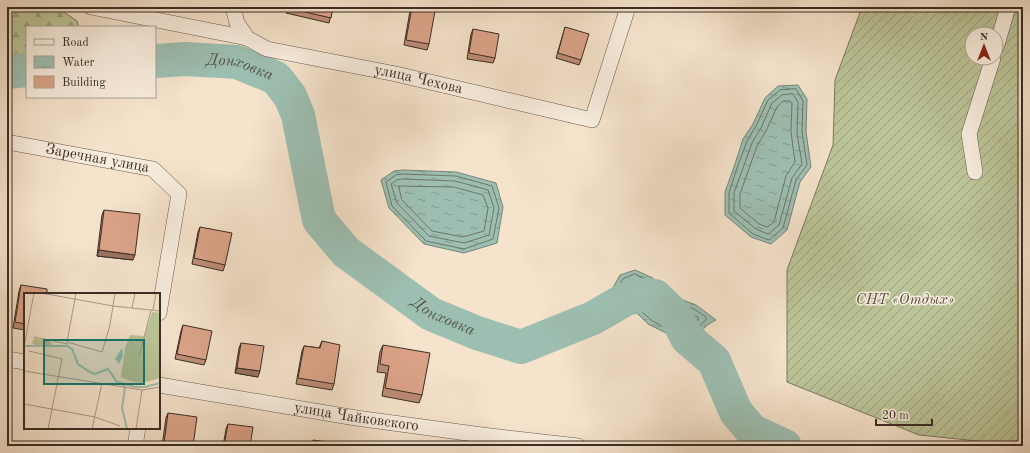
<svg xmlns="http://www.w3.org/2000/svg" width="1030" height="453" viewBox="0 0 1030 453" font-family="'Old Standard TT',serif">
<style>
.forest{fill:url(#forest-firs);stroke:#7a785e}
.garden{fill:url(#garden-furrows);stroke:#7a785e;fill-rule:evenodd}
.water{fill:url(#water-ripples);stroke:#75857a}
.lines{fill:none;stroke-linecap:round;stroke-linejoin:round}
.shore{stroke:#6c766c;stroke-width:1}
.river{stroke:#9dbfb2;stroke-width:34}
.street-casing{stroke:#695a4f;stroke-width:16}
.street{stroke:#f8edde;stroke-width:15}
.wall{fill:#bd8c76;stroke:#3a2d25}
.shaded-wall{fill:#9a7260;stroke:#3a2d25}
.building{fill:#dca389;stroke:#3a2d25}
.labels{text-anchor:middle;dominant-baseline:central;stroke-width:3;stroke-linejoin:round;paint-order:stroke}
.street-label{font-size:15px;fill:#3a2d25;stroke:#f8edde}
.park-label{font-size:15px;font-style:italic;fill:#5a5342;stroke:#f8edde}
.water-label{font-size:16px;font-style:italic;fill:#535248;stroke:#f8edde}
.inset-river{fill:none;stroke:#9dbfb2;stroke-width:2}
.inset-road{fill:none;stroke:#aa9a89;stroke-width:1}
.view{fill:#0f766e;fill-opacity:0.15;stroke:#0f766e;stroke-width:2}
.inset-edge{fill:none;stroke:#3a2d25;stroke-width:2}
</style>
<defs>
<pattern id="forest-firs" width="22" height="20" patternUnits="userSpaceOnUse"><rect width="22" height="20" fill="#bbc498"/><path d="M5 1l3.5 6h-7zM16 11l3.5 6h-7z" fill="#99a07c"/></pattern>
<pattern id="garden-furrows" width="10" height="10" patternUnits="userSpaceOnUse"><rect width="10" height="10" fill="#bbc498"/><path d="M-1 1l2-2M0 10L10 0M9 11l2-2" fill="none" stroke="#99a07c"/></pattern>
<pattern id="water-ripples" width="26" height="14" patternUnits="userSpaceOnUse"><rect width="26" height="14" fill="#9dbfb2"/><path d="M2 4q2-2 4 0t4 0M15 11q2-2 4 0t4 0" fill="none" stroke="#819c91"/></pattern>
</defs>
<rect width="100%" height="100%" fill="#f5e3cc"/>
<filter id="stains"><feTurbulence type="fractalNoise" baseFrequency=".005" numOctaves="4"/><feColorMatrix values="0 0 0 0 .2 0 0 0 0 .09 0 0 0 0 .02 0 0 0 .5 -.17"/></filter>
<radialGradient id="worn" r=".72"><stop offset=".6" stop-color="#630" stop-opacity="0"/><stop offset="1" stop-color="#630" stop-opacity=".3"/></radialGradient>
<path class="forest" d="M7,7H41L61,10L77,21L79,27H27V61L7,62Z"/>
<path class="garden" d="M862,7H1023V438L1007,444L919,435L787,382V270L833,145L835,80ZM972,34H996V58H972Z"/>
<path class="water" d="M798,85L807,99L806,132L811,167L800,182L787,230L771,244L751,237L725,215V192L734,167L743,139L753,124L765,98L778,86Z
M403,170L456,172L496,183L503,207L497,243L464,253L424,244L389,208L381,180L394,171Z
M635,270L653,278L662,288L675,297L696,305L716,320C700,328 701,332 701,350H689L670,335L648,324L638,314L628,310L609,313L605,311L609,295L620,275Z"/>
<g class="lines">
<path class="shore" d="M796,89L803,101L802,132L807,165L796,180L783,228L769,240L753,234L729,213V193L737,168L747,141L756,126L768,100L780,90Z
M793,94L798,102L797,133L802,164L792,178L779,225L768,234L756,229L734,211V193L752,143L761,128L772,103L782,95Z
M784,101H790L792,103L791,132L795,162L786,176L774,222L767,227L759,224L740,208V194L757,146L766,131L777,107Z
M403,174L456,176L492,186L499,208L493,239L464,249L426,241L392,206L386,182L396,175Z
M403,179L455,181L488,190L494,208L489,235L464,243L429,236L397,203L391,184L397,180Z
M399,186L454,187L483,195L488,208L484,231L463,237L432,231L402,200Z
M635,274L650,282L659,291L673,301L694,309L706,317V320C695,327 698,334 696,345L690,346L672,332L651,320L640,310L629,306L611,307L613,296L623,279Z
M635,280L647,286L656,295L670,305L692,314L698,317V320L692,330L691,338H689L675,328L654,316L642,305L630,302L617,301V298L626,283Z
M635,286C646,292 655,302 666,309C673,314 682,316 689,319L690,321L687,327H684L657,311L646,301L628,295L627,293L630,288Z"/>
<g class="river">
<path id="s1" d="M155,61L185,59L237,62L276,78L290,96L298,115L319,220L346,252L431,314L477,333L521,347L593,318L626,299L641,295L655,296L676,316L687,338L714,361L736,412L752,431L785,446"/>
<path d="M7,72L27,70"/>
</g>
<g class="street-casing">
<g id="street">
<path d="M91,7L247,38"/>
<path id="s2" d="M233,7L237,23L247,38L267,49L396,74L592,120L628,7"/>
<path d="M996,48L1008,7"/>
<path id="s3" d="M7,142L153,169L179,194L159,313"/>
<path d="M975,172L969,134L993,58"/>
<path d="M7,359L25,362"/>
<path id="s4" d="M159,385L356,418L482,435L578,446"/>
<path d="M135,446L138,428"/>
</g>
</g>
<use href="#street" class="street"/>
</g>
<path class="wall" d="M288,7H333L329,23L286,13Z
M412,7L429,44L427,50L404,45L410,11Z
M565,27L581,60L579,65L556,58Z
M473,29L495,58L493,63L467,59L471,34Z
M104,210L133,260L97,256L102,215Z
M200,227L225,265L223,271L192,264L198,232Z
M21,285L25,294V330L13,328L19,291Z
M183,325L206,360L204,365L175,359L181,331Z
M322,341L334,384L332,390L296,384L302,351L304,346L319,348Z
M241,343L258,377L235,373L239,348Z
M383,345L422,395L419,403L382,396L386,373L377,372L380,352Z
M168,413L193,446H162L166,418Z
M228,424L250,446H223L226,429Z"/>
<path class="shaded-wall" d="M99,250L135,255L133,260L97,256Z
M237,368L260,371L258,377L235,373Z"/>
<path class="building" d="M288,7H333L331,18L288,8Z
M412,7H417L435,11L429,44L406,40Z
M565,27L589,34L581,60L558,53Z
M473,29L499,34L495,58L469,53Z
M104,210L140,214L135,255L99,250Z
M200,227L232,233L225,265L194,258Z
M21,285L47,289V294H25V324L15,322Z
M183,325L212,331L206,360L177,354Z
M322,341L340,345L334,384L298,378L304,346L320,348Z
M241,343L264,346L260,371L237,368Z
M383,345L430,353L422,395L385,388L389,366L380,364Z
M168,413L197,417L193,446H186L164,443Z
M228,424L253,427L250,446H224Z
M313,440L336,443L335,446H312Z"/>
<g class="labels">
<g class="street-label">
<text stroke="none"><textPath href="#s2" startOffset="212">улица Чехова</textPath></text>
<text stroke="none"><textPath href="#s3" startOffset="92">Заречная улица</textPath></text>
<text stroke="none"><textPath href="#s4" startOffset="200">улица Чайковского</textPath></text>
</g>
<g class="park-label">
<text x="905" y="300">СНТ «Отдых»</text>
</g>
<g class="water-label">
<text stroke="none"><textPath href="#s1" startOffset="86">Донховка</textPath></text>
<text stroke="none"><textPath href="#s1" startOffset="434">Донховка</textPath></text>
</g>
</g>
<g transform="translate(24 293)">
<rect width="136" height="136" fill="#f5e3cc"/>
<path d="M10,45L26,48L28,52H11L8,50Z" fill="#bbc498"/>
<path d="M128,19L136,20V85L118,90L109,89L97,84L101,55L106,42L120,43Z" fill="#bbc498"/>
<path d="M98,55L99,63L95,71L91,66Z" fill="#9dbfb2"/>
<path class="inset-river" d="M0,53H43L48,56L54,71L66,79L71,81L84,76L93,89L111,94H121L136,90M98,91L101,94L98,115L103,136"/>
<path class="inset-road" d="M17,0L89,13L136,18M52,0L43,49L78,59L86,32L91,0M108,15L111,0M129,17L132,0M10,44L44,51M0,54L10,0M5,58L38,66L24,136M115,64L127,17M0,78L118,97L136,94M0,111L71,124L96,133M68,136L78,90M112,136L118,97"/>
<path class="view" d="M20,47H120V91H20Z"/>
<rect width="136" height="136" class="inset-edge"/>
</g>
<rect width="1030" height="453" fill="none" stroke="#f5e3cc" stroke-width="24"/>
<rect x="8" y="8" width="1014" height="437" fill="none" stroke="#3a2d25" stroke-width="2"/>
<rect x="12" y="12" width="1006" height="429" fill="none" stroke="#3a2d25"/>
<rect x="26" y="26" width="130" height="72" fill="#f8edde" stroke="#aca094"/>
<rect x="34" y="39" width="20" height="6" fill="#f8edde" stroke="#aca094"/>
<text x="62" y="46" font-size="12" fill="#3a2d25">Road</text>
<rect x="34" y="56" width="20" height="12" fill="url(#water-ripples)" stroke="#aca094"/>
<text x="62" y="66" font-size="12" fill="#3a2d25">Water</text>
<rect x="34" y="76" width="20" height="12" fill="#dca389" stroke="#aca094"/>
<text x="62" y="86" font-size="12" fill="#3a2d25">Building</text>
<g transform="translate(984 46)"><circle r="19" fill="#f8edde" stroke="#aca094"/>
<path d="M0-3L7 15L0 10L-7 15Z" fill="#8f2418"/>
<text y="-6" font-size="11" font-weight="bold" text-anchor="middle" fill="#3a2d25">N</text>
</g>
<path d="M876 419v6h56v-6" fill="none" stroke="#3a2d25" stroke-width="2"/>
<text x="882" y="419" font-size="12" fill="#3a2d25" stroke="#f8edde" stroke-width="3" paint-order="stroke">20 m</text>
<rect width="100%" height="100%" filter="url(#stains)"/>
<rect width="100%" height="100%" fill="url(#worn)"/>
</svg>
